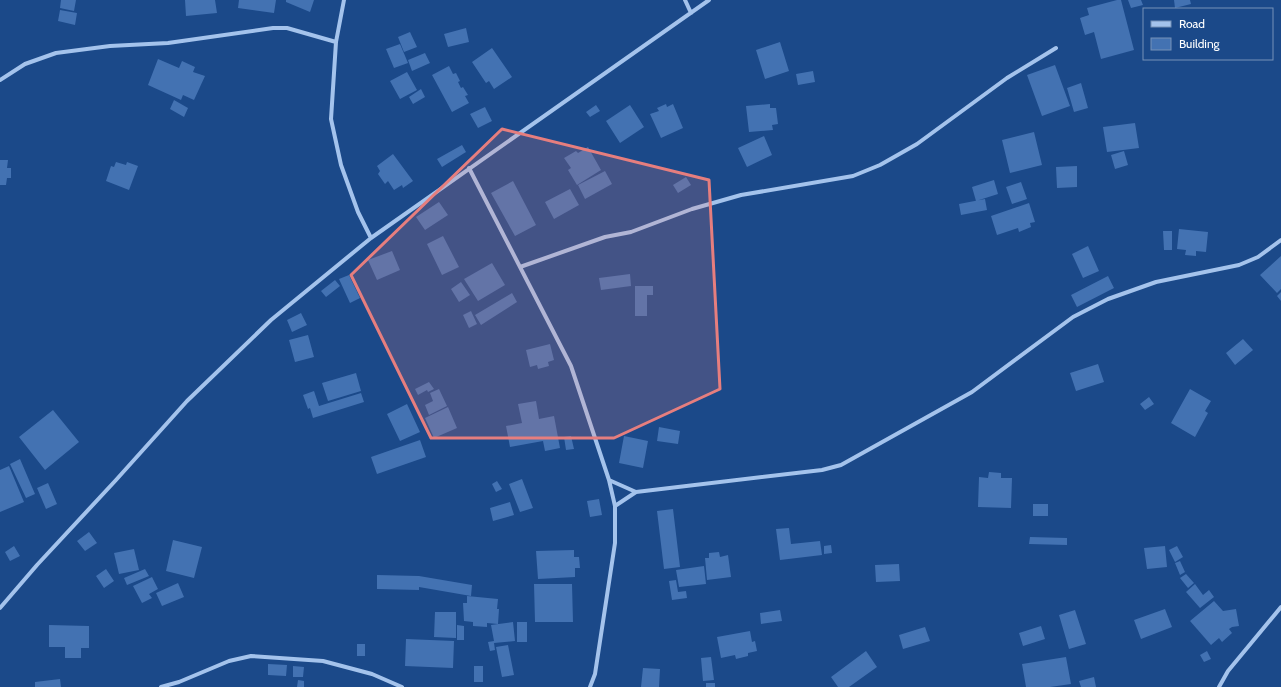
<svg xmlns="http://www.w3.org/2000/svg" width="1281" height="687" viewBox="0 0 1281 687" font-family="Cabin,sans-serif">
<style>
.building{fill:#4372b2}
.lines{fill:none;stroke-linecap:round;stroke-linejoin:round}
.minor{stroke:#a4c3ec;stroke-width:4}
.marked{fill:#e67e7e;fill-opacity:0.2;stroke:#e67e7e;stroke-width:3;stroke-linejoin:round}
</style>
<rect width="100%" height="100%" fill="#1b4989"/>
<path class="building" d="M61,0H76L74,11L60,8Z
M185,0H215L217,13L186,16Z
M239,0H276L274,13L238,8Z
M286,0H314L310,12L286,2Z
M1117,0H1121L1134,50L1101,59L1094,32L1085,35L1080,18L1089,15L1087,8Z
M1128,0H1141L1143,5L1131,8Z
M1174,0H1190L1191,4L1175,8Z
M60,10L77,13L75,25L58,21Z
M466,28L469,42L448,47L444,34Z
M410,32L417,47L404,52L398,37Z
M780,42L789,71L765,79L756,50Z
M400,44L408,63L394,68L386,49Z
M492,48L512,77L494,89L489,81L486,83L472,62Z
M425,53L430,63L412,71L408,60Z
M158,59L179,68L182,61L195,67L193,72L205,76L194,100L183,95L181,100L148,85Z
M1055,65L1070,106L1042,116L1027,75Z
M449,66L453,74L456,73L460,81L458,82L461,88L463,87L468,95L465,96L469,103L452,112L432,75Z
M813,71L815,82L798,85L796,74Z
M407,72L417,90L400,99L390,81Z
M1081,83L1088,108L1074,112L1067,88Z
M421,89L425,97L413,104L409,97Z
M174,100L188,108L184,117L170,109Z
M666,104L667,107L673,104L683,128L661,138L650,114L659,111L657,108Z
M770,104V108H776L778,124L772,125L773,130L749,132L746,106Z
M596,105L600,111L590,117L586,112Z
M630,105L644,127L620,143L606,121Z
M485,107L492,121L478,128L470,114Z
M1135,123L1139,148L1107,152L1103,127Z
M1034,132L1042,165L1010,173L1002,140Z
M764,136L772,155L747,167L738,148Z
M462,145L466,152L442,167L437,159Z
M588,147L601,170L577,185L568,170L571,168L564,158L576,151L578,153Z
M1124,151L1128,165L1115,169L1111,155Z
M393,154L413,181L403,188L402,185L394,190L388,181L385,184L378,174L380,171L377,166Z
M0,160H8L7,168H11V178H7L6,185H0Z
M116,162L126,165L127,162L138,166L129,190L106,181L111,166L114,167Z
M1077,166V187L1057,188L1056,167Z
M605,171L612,184L585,199L578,185Z
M686,177L691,185L678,193L673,185Z
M994,180L998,194L976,201L972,187Z
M513,181L536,225L515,236L491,193Z
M1021,182L1027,199L1012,204L1006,187Z
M570,189L579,205L554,219L545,202Z
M985,199L987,210L961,215L959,204Z
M439,202L448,215L425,230L416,217Z
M1029,203L1035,222L1030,223L1031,227L1019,232L1018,228L997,235L991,216Z
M1179,229L1208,232L1206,252L1196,251V256L1185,255L1186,250L1177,249Z
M1163,231H1172V250H1164Z
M443,236L459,267L442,275L427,244Z
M1088,246L1099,271L1083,278L1072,254Z
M392,251L400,270L377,280L368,260Z
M1281,256V289L1277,293L1260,275Z
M492,263L505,285L478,301L464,279Z
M630,274L631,286L601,290L599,278Z
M349,275L360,298L350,303L339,279Z
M1108,276L1114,288L1077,307L1071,295Z
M335,280L340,286L326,297L321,291Z
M461,282L470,295L459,302L451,289Z
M635,286H653V295H647V316H635Z
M1281,292V301L1277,296Z
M512,293L517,302L481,325L475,315Z
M471,311L477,324L469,328L463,315Z
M301,313L307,325L292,332L287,320Z
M308,335L314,357L295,362L289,340Z
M1243,339L1253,350L1235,365L1226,353Z
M550,344L554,360L548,362L549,366L538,369L537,365L530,367L526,350Z
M1098,364L1104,382L1076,391L1070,373Z
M356,373L361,391L328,401L322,383Z
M429,382L434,389L428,392L427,390L418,395L415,389Z
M439,389L447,406L429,415L425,405L433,401L430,393Z
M1190,389L1211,401L1205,411L1208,413L1195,437L1171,423Z
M314,391L319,406L361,393L364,402L313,418L310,408L308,409L303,395Z
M1149,397L1154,404L1145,410L1140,404Z
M536,401L539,419L554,416L560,448L545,451L543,441L510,447L506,426L522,423L518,404Z
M407,404L420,432L400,441L387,414Z
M448,407L457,428L434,438L425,418Z
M53,410L79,442L45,470L19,437Z
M659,427L680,431L678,444L657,441Z
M571,436L574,449L566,450L564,437Z
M624,436L648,441L643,468L619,463Z
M420,440L426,457L377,474L371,457Z
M20,459L35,494L26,498L10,464Z
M9,466L24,502L0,512V470Z
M989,472L1001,473V478H1012L1011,508L978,507L979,477L988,478Z
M522,479L533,508L520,512L509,484Z
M497,481L502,489L496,492L492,484Z
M48,483L57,504L46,509L37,488Z
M599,499L602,515L590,517L587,501Z
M510,502L514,515L493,521L490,508Z
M1033,504H1048V516H1033Z
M673,509L680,567L664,569L657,511Z
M789,528L791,544L820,541L822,555L780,560L776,529Z
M89,532L97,543L85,551L77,541Z
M1030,537L1067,538V545L1029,544Z
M173,540L202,547L194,578L166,571Z
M831,545L832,553L824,554V546Z
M14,546L20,556L10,561L5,552Z
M1165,546L1167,567L1147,569L1144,548Z
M1177,546L1183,557L1175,562L1169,550Z
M134,549L139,570L119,574L114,553Z
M574,550V557H579L580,568H575V577L538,579L536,551Z
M719,552L720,557L728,555L731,577L707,580L705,558H709V553Z
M1180,561L1185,572L1180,575L1175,563Z
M899,564L900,581L876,582L875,565Z
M704,566L706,584L679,587L676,570Z
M106,569L114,581L104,588L96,576Z
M145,569L149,576L127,585L124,578Z
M1186,574L1194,583L1188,588L1180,578Z
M377,575L419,576L472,585L471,596L419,587V590L377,589Z
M152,577L158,589L149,594L152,598L142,603L133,586Z
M676,580L678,592L686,591L687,598L672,600L669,581Z
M178,583L184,597L162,606L156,593Z
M534,584H572L573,622H535Z
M1195,584L1203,595L1209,590L1214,597L1200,608L1186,592Z
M467,596L498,599L497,609H499L498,624L487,623V627L473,626V622L464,621L463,603H467Z
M1214,601L1223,611L1236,609L1239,626L1232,627L1229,629L1232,633L1222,642L1219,638L1211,645L1190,621Z
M1165,609L1172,627L1141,639L1134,620Z
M780,610L782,621L761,624L760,613Z
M1075,610L1086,644L1069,649L1059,615Z
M435,612H456V638L434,637Z
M513,622L515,641L494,643L495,650L490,651L488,642L494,641L491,625Z
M517,622H527V642H517Z
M49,625L89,626V648H81V658H65V647H49Z
M457,625L464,626V640H457Z
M1041,626L1045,639L1023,646L1019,633Z
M925,627L930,641L903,649L899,635Z
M750,631L752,642L755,641L757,651L748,653V656L736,659L735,655L721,658L717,637Z
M406,639L454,641L453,668L405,666Z
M357,644H365V656H357Z
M508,645L514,675L502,677L496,647Z
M866,651L877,667L849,687H838L831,677Z
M1207,651L1211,659L1204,662L1200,655Z
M711,657L714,680L703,681L701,658Z
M1066,657L1071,684L1050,687H1026L1022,664Z
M268,664L287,665L286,676L268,675Z
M293,666L304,667L303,677H293Z
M474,666H483V682H474Z
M643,668L660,669L659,687H641Z
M1094,677L1096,687H1081L1079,681Z
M60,679L61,687H35V682Z
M298,680L304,681V687H297Z
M706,683H715V687H706Z"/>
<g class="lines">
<path class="minor" d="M344,0L336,42L331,119L341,165L358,212L371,238
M685,0L691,13
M0,80L25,64L56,53L110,46L168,43L273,28H287L336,42
M469,168L571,366L609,480L615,506V543L595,674L590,687
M520,267L605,237L631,232L692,209L741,195L853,176L880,165L917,144L1007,78L1056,48
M609,480L636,492
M615,506L636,492L822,470L841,465L972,392L1073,317L1108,299L1156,282L1239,265L1258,257L1281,240
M0,608L37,565L116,480L187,401L271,320L371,238L709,0
M161,687L179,682L229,661L251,656L323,661L372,674L402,687
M1219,687L1228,671L1281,607"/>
</g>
<path class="marked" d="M502,129L709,180L720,389L614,438H431L351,275Z"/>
<rect x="1143" y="8" width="130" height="52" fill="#1b4989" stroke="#7692b8"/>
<rect x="1151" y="21" width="20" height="6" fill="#a4c3ec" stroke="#7692b8"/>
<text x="1179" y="28" font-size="12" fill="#ffffff">Road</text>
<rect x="1151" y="38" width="20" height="12" fill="#4372b2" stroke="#7692b8"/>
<text x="1179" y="48" font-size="12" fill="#ffffff">Building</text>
</svg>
